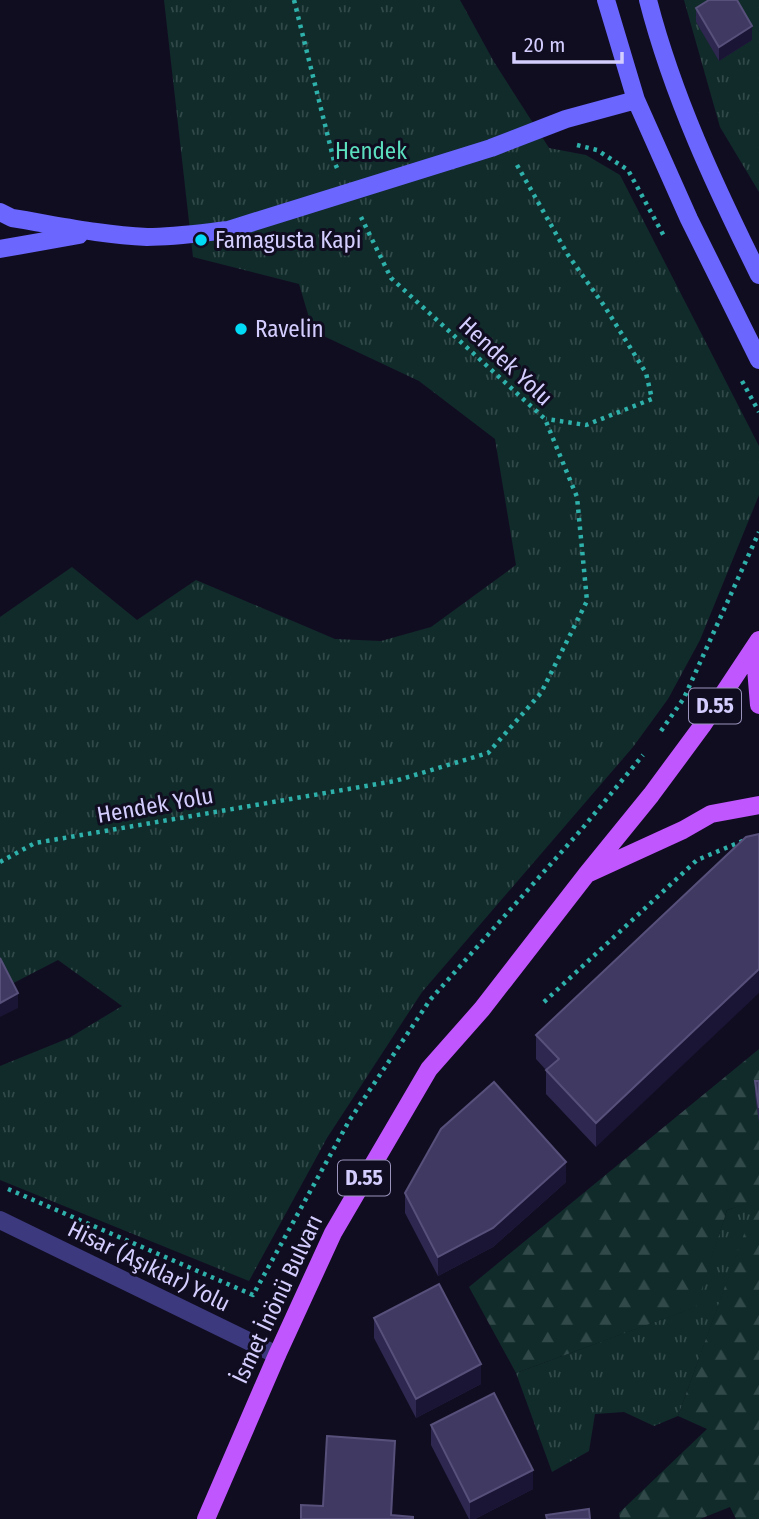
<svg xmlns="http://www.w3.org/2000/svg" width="759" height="1519" viewBox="0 0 759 1519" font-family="'Fira Sans Condensed',sans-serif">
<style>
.grass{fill:url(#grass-tufts)}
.forest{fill:url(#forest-firs)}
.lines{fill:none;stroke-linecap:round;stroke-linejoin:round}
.path{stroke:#2fb1ab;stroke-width:4.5;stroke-dasharray:3.5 5;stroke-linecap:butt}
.street{stroke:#3c397f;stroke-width:18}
.secondary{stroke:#6b66fd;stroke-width:18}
.primary{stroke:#c056fd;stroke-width:18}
.wall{fill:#2e274f}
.shaded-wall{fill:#1b1535}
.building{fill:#403962;stroke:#57507b;stroke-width:2}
.poi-dot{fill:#02dbf6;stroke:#110d21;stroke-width:2.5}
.labels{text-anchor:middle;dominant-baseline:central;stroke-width:6;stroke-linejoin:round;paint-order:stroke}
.shield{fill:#110d21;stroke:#9a94bc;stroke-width:2}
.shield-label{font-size:21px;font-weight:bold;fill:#d4ceff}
.park-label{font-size:23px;fill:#5bdebe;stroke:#110d21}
.poi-label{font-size:23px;fill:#d4ceff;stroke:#110d21;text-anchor:start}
.street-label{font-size:23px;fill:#d4ceff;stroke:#110d21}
</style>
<defs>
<pattern id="grass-tufts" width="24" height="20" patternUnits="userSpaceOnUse" patternTransform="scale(1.75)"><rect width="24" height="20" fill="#102b2a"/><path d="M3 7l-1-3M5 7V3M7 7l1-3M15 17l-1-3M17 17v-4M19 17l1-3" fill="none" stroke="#32494a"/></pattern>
<pattern id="forest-firs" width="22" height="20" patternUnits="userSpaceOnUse" patternTransform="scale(1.75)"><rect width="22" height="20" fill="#102b2a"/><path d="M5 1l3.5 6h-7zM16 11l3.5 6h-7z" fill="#32494a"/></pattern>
</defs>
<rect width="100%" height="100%" fill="#110d21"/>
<path class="grass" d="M164,0H460L494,62L549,148L586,155L620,175L759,446V495L700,640L668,699L633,747L422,992L327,1138L249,1281L0,1180V1066L69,1038L122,1006L58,960L0,990V617L72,567L137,620L196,580L335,639L381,641L431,627L516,565L495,439L419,381L313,331L299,284L193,257Z
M684,0H759V192L720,127Z
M757,1200L678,1416L654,1426L624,1412L595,1414L589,1451L552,1472L516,1373L695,1307L727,1210Z"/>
<path class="forest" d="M759,1049V1519H736L730,1507L700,1519H620L619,1513L707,1429L678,1416L756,1201L727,1210L696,1307L516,1373L469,1287Z"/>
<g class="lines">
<path class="path" d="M294,0L334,161L337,168
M577,145L597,150L628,170L665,238
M517,165L568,255L605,307L646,373L652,399L586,425L546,419
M742,381L759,412
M661,731L684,698L759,532
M0,862L35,843L395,781L488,753L541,693L587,601L577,497L545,419L391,278L361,217
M544,1002L697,860L745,840
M8,1189L253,1295L349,1121L430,1000L581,830L643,755"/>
<path class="street" d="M0,1220L277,1355"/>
<path class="secondary" d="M606,0L636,100L689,219L759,360
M648,0C673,97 715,186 759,275
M0,212L12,218C56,225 101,235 147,237C174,237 201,233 228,230L491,148L566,119L636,100
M0,249L79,235"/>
<path class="primary" d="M759,649L756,668L759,705
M589,873L683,830L711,814L759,805
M206,1519L277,1355L333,1233L429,1069L482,1009L586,875L651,795L702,726L759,640"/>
</g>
<path class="wall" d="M696,8L752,40L719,61L696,22Z
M746,837L596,1147L546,1094V1070L536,1059V1035Z
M755,1081H759V1123L755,1095Z
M566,1182L493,1247L438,1276L405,1213V1193Z
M374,1318L481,1384L416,1418L374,1338Z
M431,1425L533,1489L475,1519H469L431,1445Z"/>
<path class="shaded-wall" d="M752,26V40L719,61V47Z
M759,969V993L596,1147V1123Z
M18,993V1008L0,1017V1003Z
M566,1162V1182L493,1247L438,1276V1257Z
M481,1364V1384L416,1418V1399Z
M395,1441V1460L392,1519H391Z
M533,1470V1489L475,1519H470V1502Z"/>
<path class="building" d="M709,0H737L752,26L719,47L696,8Z
M759,834V969L596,1123L546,1070L559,1059L536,1035L746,837Z
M0,958L18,993L0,1003Z
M755,1081H759V1108Z
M494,1082L566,1162L493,1228L438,1257L405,1193L441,1129Z
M439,1284L481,1364L416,1399L374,1318Z
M494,1393L533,1470L470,1502L431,1425Z
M327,1436L395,1441L391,1515L413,1517V1519H301V1505L323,1506Z
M589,1509L590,1519H547L546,1515Z"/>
<g class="poi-dot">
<circle cx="201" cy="240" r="7"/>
<circle cx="241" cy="329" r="7"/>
</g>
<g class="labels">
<g class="shield">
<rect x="689" y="688.5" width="52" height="35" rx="5"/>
<rect x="338" y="1160.5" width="52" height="35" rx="5"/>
</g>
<g class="shield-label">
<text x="715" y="706">D.55</text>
<text x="364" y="1178">D.55</text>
</g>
<g class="park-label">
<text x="371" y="151">Hendek</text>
</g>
<g class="poi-label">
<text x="215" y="240">Famagusta Kapi</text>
<text x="255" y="329">Ravelin</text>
</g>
<g class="street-label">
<text transform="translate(506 361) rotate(43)">Hendek Yolu</text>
<text transform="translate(155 805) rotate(-10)">Hendek Yolu</text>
<text transform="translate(149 1266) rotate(26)">Hisar (Aşıklar) Yolu</text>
<text transform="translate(277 1299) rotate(-65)">İsmet İnönü Bulvarı</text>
</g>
</g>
<path d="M514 52v10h108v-10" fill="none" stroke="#d4ceff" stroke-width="3.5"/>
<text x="524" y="52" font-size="21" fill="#d4ceff" stroke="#110d21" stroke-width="5" paint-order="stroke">20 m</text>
</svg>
